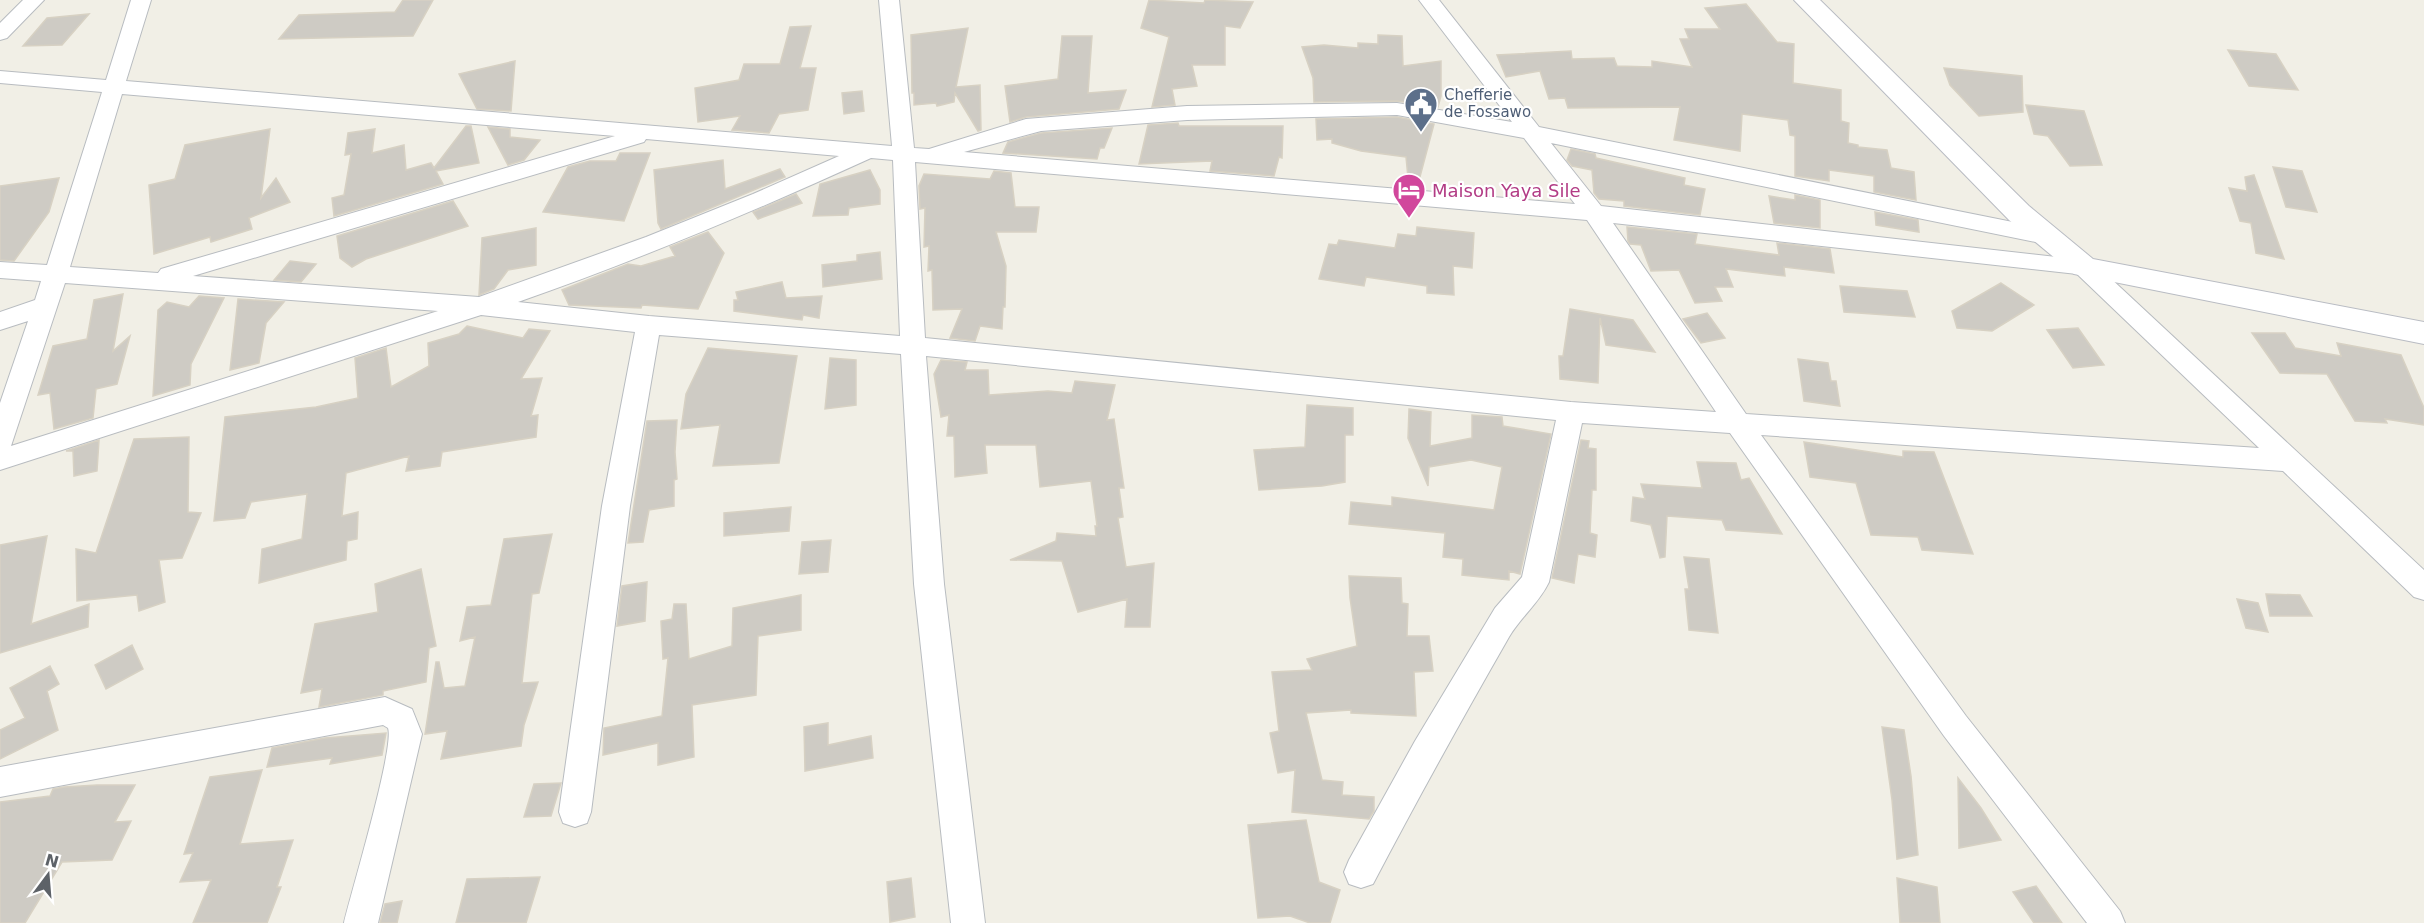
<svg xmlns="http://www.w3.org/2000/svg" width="2424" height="923" viewBox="0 0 2424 923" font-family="'DejaVu Sans',sans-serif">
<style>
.building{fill:#cecbc4;stroke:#d7d1c3;stroke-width:1.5}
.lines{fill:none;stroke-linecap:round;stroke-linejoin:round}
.street-casing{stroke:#b8bcc0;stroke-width:2}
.secondary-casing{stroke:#b9bcc3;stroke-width:2}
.street{fill:#fff;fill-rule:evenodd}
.secondary{fill:#fff;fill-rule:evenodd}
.labels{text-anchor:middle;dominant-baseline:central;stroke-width:4.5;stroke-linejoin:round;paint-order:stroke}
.far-service-label{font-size:15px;fill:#4e5e75;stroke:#fff;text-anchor:start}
.hotel-label{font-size:18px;fill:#b23c85;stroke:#fff;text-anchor:start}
</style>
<rect width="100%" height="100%" fill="#f1efe6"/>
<path class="building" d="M403,0H433L413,36L279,39L299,15L395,12Z
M1149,0L1204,3L1205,0L1253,2L1240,28L1225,26V65H1192L1197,86L1172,89L1175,105L1152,107L1169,37L1141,28Z
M1746,4L1777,42L1794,44L1793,83L1841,90V121L1849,123L1848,143L1858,145V147L1887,150L1891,168L1914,172L1916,200L1874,192V176L1829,170V181L1795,176V136L1790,135L1788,120L1742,114L1740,151L1674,140L1680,107L1568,108L1565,98L1549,99L1540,71L1506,77L1497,55L1571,51L1572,59L1614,58L1617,66L1652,67V61L1692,67L1680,39H1689L1685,29H1720L1705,8Z
M89,14L62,45L23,46L47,18Z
M811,26L800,68H816L808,110L779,114L769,133L732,130L740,116L698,122L695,88L739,80L744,64H780L790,27Z
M968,28L956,87L980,85L981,130L978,131L955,93L954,102L937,106L936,103L914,105V93H912L911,35Z
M1378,35L1402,36L1403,66L1441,61V96L1438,107L1397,101L1314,102L1313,78L1302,47L1324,45L1358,48V43L1378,44Z
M1062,36H1092L1088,93L1126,90L1119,109L1026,117L1010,122L1005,86L1058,79Z
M2228,50L2276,54L2298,90L2249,86Z
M515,61L511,111L477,109L459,74Z
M1944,68L2022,76L2023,112L1979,116L1950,85Z
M862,91L864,111L844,114L842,93Z
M2026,105L2084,111L2102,165L2070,166L2048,136L2034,134Z
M1397,117L1434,124L1417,188H1409L1406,157L1361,151L1332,143V139L1317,140L1316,119Z
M1178,123L1179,126H1283L1282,158L1279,157L1274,176L1210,171L1212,161L1139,164L1148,125Z
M466,126H471L479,163L436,171L443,184L334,216L332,198L344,195L351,154L345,155L348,133L375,129L372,153L404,145L406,170L431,163L434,168Z
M488,127L510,129V137L540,140L524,160L508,165Z
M1112,128L1104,148H1100L1097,159L1003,153L1008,142L1041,133Z
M270,129L261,198L276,178L290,202L249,218L252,229L211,242L210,237L154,254L149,185L175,179L185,145Z
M1571,149L1595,154L1596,158L1685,178L1684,185L1705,189L1700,215L1624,206V201L1599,199L1594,193L1592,170L1572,166L1567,160Z
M620,153H650L624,221L543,212L568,167L590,161H616Z
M723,160L725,189L780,169L785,177L661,229L658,223L654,170Z
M2273,167L2302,171L2317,212L2286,207Z
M870,170L880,190V204L849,208L848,215L813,216L820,184Z
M994,171L1011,173L1015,207H1039L1036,232H996L1006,266L1005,307H1003L1002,329L980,326L975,341L950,338L962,309L933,310L932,270L928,271L929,246L924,247L925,208L920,209L919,186L924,174L990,179Z
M2254,175L2265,206L2284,259L2256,253L2251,223L2240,221L2229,188L2247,191L2245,177Z
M59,178L49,212L14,261L0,260V186Z
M796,194L802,203L758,219L753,212Z
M1795,195L1820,200V228L1774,223L1769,196L1795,200Z
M453,201L468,226L366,259L352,267L340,258L337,236Z
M1875,212L1918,220L1919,232L1876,225Z
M1417,227L1474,233L1472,268L1453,266L1454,295L1427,293V286L1366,277L1364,286L1319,279L1329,244L1337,245L1339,240L1395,248L1398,234L1416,236Z
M1627,227L1697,234L1695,244L1779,255L1777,243L1830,249L1834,273L1784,267L1785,276L1726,269L1733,287H1715L1722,301L1695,303L1679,270L1651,271L1641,245L1630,244L1628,241Z
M536,228V265L508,270L494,289L479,295L482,238Z
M708,232L724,253L698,309L642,305L641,308L569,305L562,290L628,264L641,266L675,256L670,247Z
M880,252L882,279L823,287L822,265L857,261V255Z
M290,261L316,264L301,282L274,280Z
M782,282L786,298L822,296L819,318L803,315L802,320L734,311V300H738L736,292Z
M2001,283L2034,305L1992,331L1957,328L1952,311Z
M1840,286L1907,291L1915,317L1844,312Z
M123,294L113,351L130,336L117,384L96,389L93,418L54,429L50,393L38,395L53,346L87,339L94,300Z
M199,296L224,298L191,364L190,385L153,396L158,310L167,302L189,307Z
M238,299L284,302L266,323L259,363L230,370Z
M1570,309L1633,320L1655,352L1606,345L1600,318L1598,383L1560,379L1559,356H1563Z
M1707,313L1725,338L1701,343L1683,319Z
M467,326L523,338L529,329L550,331L521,379L542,378L531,416L538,415L536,437L442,452L440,466L406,471L409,456L346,473L342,516L358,512L357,539L347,541L346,560L259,583L262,549L302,539L307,494L251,502L245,518L214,521L225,417L316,407L358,398L355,358L386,348L391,387L429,366L428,343L459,334Z
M2078,328L2104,365L2073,368L2047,330Z
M2252,333H2285L2295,348L2341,356L2337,343L2401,355L2424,408V425L2385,419L2387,423L2355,421L2327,374L2280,373Z
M708,348L797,356L779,463L713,466L720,425L681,429L686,394Z
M830,358L856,360V405L825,409Z
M1798,359L1828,363L1831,381H1836L1840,406L1804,401Z
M941,360L967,362L965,370H988L989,395L1048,391L1072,393L1075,381L1115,385L1107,420L1114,419L1124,488H1119L1123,517L1118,518L1126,567L1154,563L1150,627H1125L1127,599L1078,612L1062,561L1010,560L1056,541L1057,533L1096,536L1095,526H1097L1091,481L1040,487L1036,445H985L987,473L955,477L954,436H947L949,415L941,417L934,374Z
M1307,405L1353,408V435H1345V482L1322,486L1259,490L1254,450L1305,447Z
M1409,409L1431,412L1430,446L1472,438V415L1502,417L1503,426L1551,434L1520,574L1509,571V580L1462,575L1463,559L1443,557L1445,533L1349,524L1351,502L1392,506V497L1494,510L1502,467L1471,460L1429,467L1428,486L1408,438Z
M677,420L675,452L677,479L674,480V506L649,510L643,542L628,543L647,421Z
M189,437L188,512L201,513L182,558L159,560L165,602L139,611L137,595L77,601L76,549L96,553L134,439Z
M99,440L97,471L74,476L73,451H66Z
M1581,440L1589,441L1588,448L1596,449V490H1592L1590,533L1597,535L1595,557L1578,554L1574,583L1552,578Z
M1804,442L1903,457V451L1934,452L1973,554L1922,550L1918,537L1871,535L1856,483L1810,477Z
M1697,462L1736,463L1741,480L1749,478L1782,534L1726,530L1722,520L1667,516L1665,557L1660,558L1651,525L1631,521L1633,497L1645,499L1641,484L1702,488Z
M791,507L789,531L724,536V513Z
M552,534L539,593L532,594L522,683L538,682L524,725L521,746L441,759L447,731L425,734L436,662H439L444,688L465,686L475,637L460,641L467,607L491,605L504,539Z
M47,536L31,624L89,604L88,627L0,653V545Z
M831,540L828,572L799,574L802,542Z
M1684,557L1709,559L1718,633L1689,630L1685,589H1689Z
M421,569L436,646L429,648L426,682L383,691V695L319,707L322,689L301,693L315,624L378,612L375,584Z
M1349,576L1401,578L1402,603L1408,604L1407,636H1429L1433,671L1414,672L1416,716L1351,713V710L1306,713L1322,780L1343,782L1342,795L1374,797V811L1369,819L1292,812L1295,770L1278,773L1270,733L1279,731L1272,672L1312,670L1307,659L1357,646L1350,598Z
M647,582L645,621L617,626L622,586Z
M2266,594L2300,595L2312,616H2270Z
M801,595V630L758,636L756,695L692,705L694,757L658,765V743L603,755L604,728L662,716L668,658L663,659L661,621L672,619L674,604H686L689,659L732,646L733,608Z
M2237,599L2258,603L2268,632L2246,628Z
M132,645L143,669L106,689L95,665Z
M50,666L59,684L47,691L58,730L0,759V730L25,718L10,688Z
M828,723V745L871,736L873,758L805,771L804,727Z
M1882,727L1904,730L1911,776L1918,855L1897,859L1892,800Z
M386,733L382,755L330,764L332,758L267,767L272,748L325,738Z
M262,770L240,844L293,840L277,887H281L267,923H193L211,880L180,882L193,853L184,854L210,777Z
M1958,778L1981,808L2001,840L1959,848Z
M561,783L551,816L524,817L534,784Z
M97,785H135L115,822L131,821L112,860L62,862L25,923H0V802L50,796L53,789L64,787Z
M1306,820L1319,882L1340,890L1330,923H1310L1290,916L1258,918L1248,825Z
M540,877L526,923H456L467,879Z
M911,878L915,917L890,922L887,882Z
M1897,878L1937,887L1940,923H1900Z
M2036,886L2062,923H2034L2013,892Z
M402,901L397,923H380L385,904Z"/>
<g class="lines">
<g class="street-casing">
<path id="street" d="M23,0H44L7,38L0,40V23Z
M131,0H151L126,81L892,146L879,0H899L914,148L929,149L1026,119L1187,106L1397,103L1512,122L1419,0H1439L1539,127L2053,230L2057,236L2053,242L2045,244L1551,143L1601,206L2092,261L2424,570V600L2414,597L2283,471L1761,435L1966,716L2120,911L2125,923H2087L1944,736L1730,433L1582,423L1549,582C1539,603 1520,618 1509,637C1462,719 1417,800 1373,884L1361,888L1349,884L1344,872L1349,860L1415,741L1495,608L1522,577L1556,420L926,356L944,584L985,923H951L914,584L901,354L659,335L630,506L591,812L587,823L575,827L563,823L559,812L602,506L635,332L481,315L0,470V403L28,321L0,330V312L35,300L41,281L0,278V262L47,265L102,92L0,83V71L106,80ZM122,94L615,136L161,269L158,273L70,267ZM1397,115L1524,138L1575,204L964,152L1041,131L1187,120ZM646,139L839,156L753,194L646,237L479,297L193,276L644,142ZM871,158L893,160L900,336L649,316L518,302C638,260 755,211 871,158ZM915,162L1587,220L1716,412L1571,402L925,338ZM1613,223L2077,274L2259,448L1746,414ZM65,283L438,311L11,446Z
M385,697L412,709L422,734L378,923H344C351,893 395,747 388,728L383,725L0,797V767Z"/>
</g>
<g class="secondary-casing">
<path id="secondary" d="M1794,0H1820L2029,206L2093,259L2424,322V344L2074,274L2009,220Z"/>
</g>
<use href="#street" class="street"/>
<use href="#secondary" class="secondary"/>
</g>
<defs>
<g id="civic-pin" transform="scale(1.725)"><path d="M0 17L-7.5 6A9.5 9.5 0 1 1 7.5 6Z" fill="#5c6f8a" stroke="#fff"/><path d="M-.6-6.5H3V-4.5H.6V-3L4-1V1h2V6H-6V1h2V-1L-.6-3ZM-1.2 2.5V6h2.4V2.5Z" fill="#fff"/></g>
<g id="hotel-pin" transform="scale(1.725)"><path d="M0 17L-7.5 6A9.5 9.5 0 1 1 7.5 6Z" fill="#d1479c" stroke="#fff"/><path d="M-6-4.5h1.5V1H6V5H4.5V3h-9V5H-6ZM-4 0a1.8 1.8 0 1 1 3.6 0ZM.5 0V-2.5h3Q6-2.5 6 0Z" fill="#fff"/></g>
</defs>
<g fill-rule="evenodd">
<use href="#civic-pin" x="1421" y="104"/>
<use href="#hotel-pin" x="1409" y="190"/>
</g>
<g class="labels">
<g class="far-service-label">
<text x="1444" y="95">Chefferie<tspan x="1444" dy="17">de Fossawo</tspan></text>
</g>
<g class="hotel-label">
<text x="1432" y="190">Maison Yaya Sile</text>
</g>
</g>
<g transform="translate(48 875) rotate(16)" stroke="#ffffff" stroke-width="4.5" paint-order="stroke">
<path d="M0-4.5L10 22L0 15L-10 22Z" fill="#5d6268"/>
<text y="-9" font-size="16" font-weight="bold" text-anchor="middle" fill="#5d6268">N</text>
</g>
</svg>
